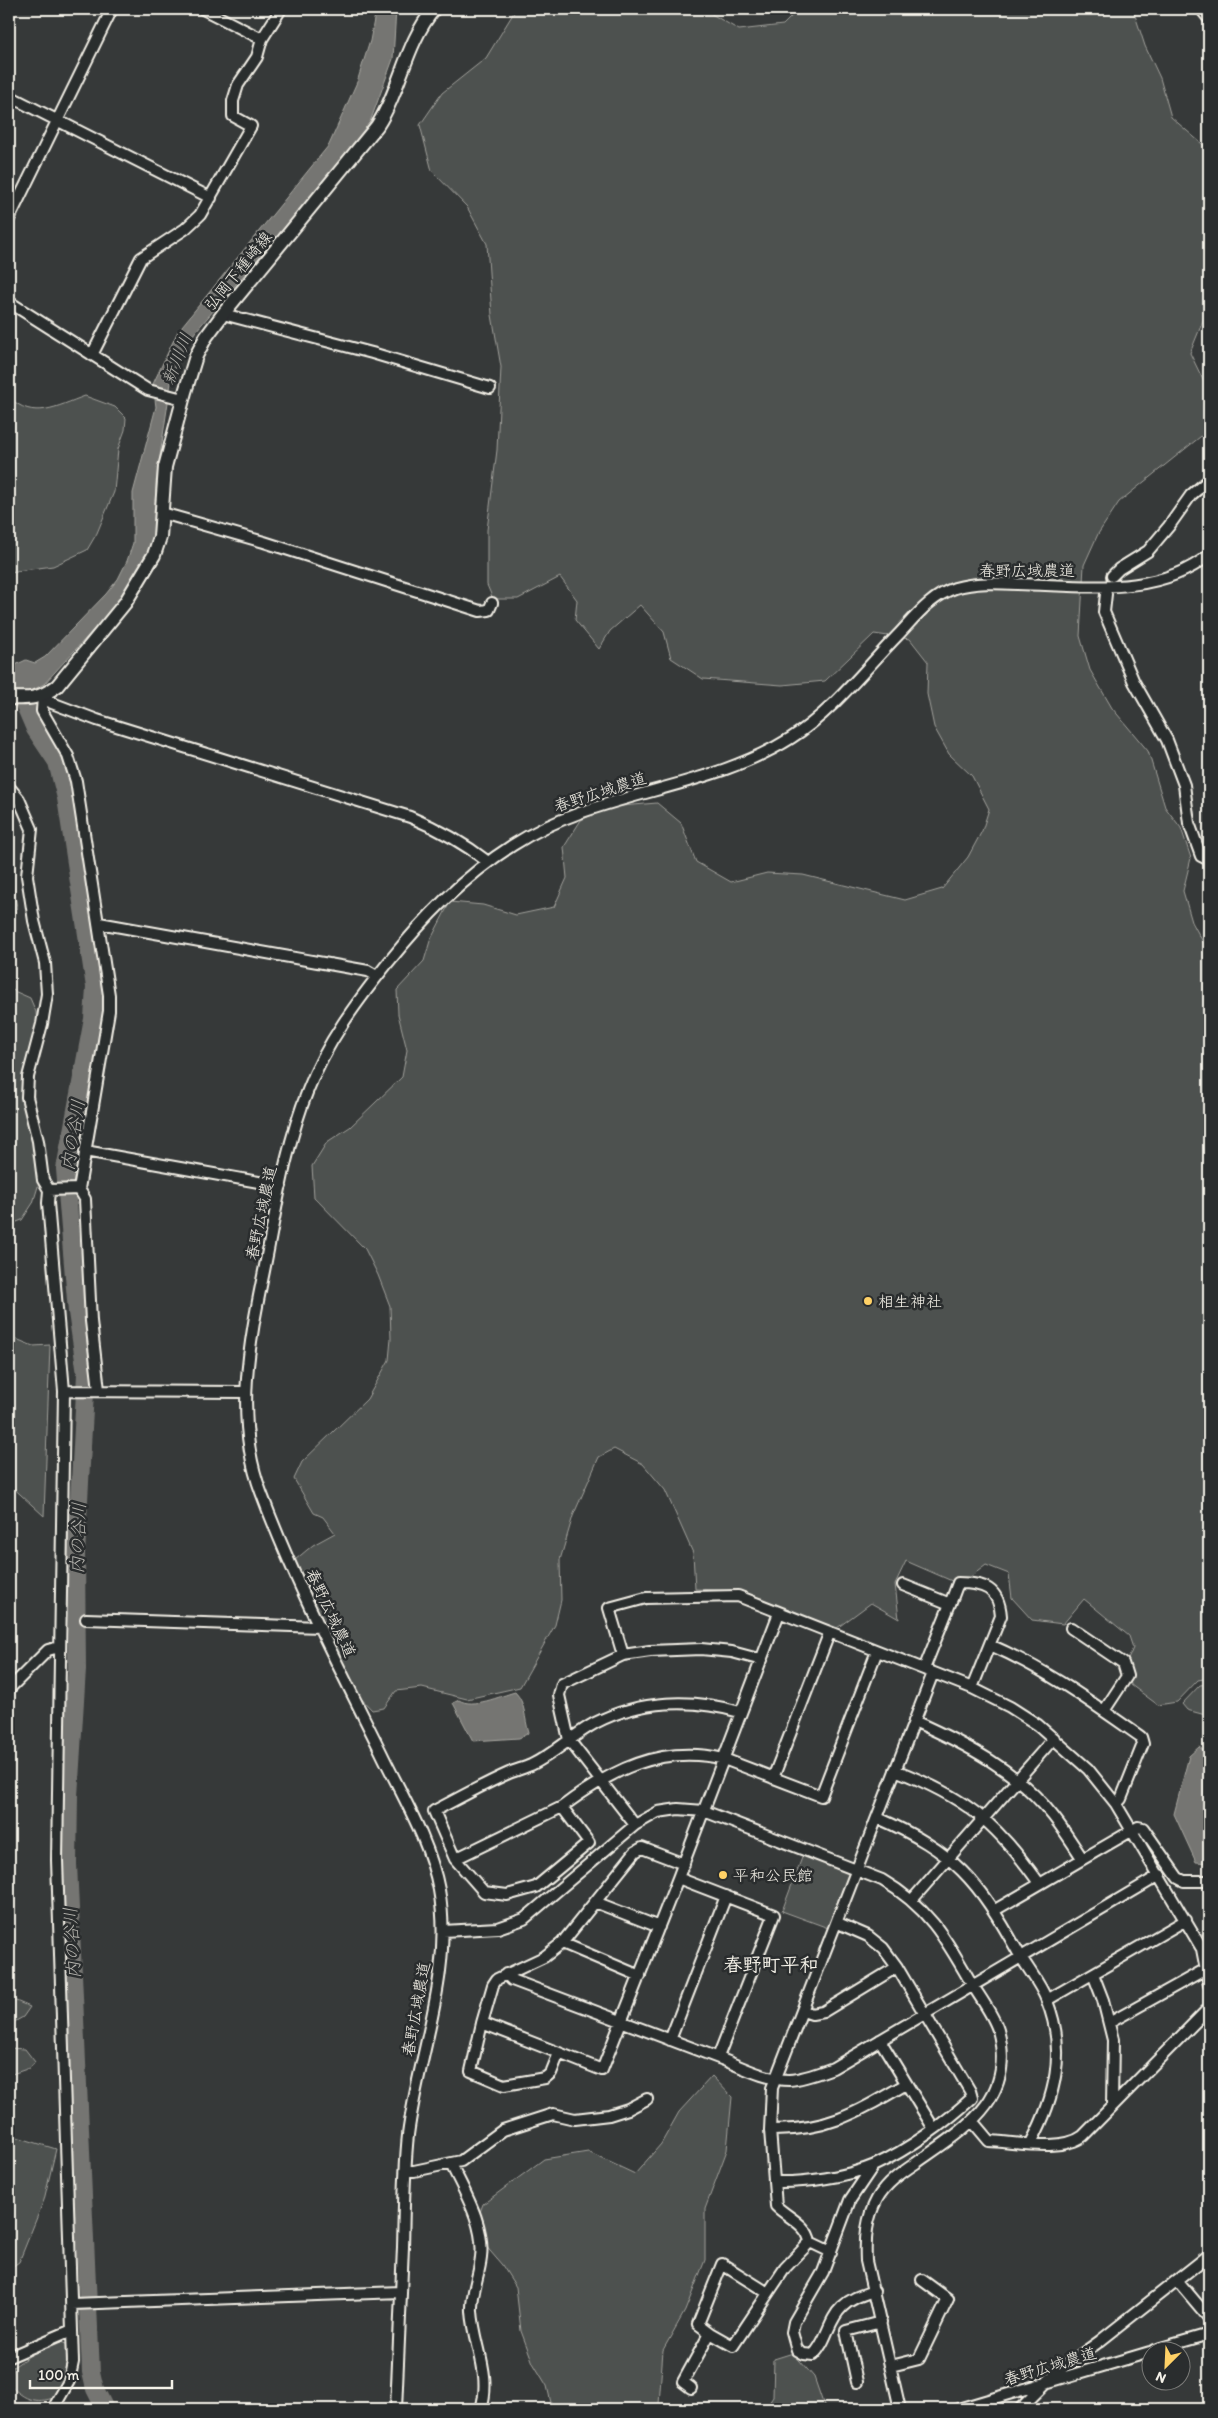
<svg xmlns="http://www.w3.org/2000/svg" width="1218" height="2418" viewBox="0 0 1218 2418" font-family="Itim,'Klee One',sans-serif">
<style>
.green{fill:#4e514f;stroke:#a1a19c}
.water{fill:#757572;stroke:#a8a7a1}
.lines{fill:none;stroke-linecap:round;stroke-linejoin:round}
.river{stroke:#757572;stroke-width:18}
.minor-casing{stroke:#f4f1e8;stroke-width:14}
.major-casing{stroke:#f4f1e8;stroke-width:16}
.minor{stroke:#2a2d2e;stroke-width:10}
.major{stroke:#2a2d2e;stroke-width:12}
.poi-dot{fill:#ffd166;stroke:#2a2d2e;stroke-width:2}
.labels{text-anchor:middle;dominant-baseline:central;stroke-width:5;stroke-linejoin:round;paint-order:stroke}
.street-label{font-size:16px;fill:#f4f1e8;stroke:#2a2d2e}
.poi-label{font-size:16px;fill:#f4f1e8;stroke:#2a2d2e;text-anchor:start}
.water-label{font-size:18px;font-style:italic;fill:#b4b3ad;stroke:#2a2d2e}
.quarter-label{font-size:19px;font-weight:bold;fill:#f4f1e8;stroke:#2a2d2e}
</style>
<rect width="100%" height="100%" fill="#363939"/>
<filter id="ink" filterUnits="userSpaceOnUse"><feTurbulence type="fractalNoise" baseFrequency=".02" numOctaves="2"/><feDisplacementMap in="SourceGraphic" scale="10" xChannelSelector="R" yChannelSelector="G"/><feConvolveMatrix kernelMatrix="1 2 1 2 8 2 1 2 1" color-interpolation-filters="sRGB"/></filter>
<g filter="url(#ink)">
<path class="green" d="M516,9H703L739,30L783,25L799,9H1133L1145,46L1160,78L1171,117L1209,150V306L1190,353L1207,388L1205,433L1119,502L1098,534L1084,565L1080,636L1090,670L1112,708L1148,751L1165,807L1181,828L1191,858L1183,891L1192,922L1209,953V1678L1198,1680L1177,1702L1158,1705L1131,1685L1127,1662L1133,1648L1129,1636L1084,1599L1063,1624L1032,1620L1012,1598L1009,1574L986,1565L969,1578L952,1581L906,1561L895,1584L899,1619L871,1603L833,1631L738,1591L695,1589L693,1553L665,1490L643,1464L614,1449L599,1457L573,1516L560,1560L561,1600L555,1625L520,1687L467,1699L422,1688L396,1691L384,1708L372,1710L354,1691L345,1676L339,1653L318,1618L295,1560L313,1545L335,1533L323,1517L314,1513L294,1479L302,1462L367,1399L389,1360L391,1339L390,1306L378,1275L365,1249L314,1197L312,1166L327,1142L350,1127L402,1077L407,1050L398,1014L397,990L424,961L430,941L450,902L483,905L516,915L554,907L567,878L564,847L581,820L610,807L657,803L681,823L696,862L731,882L767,873L803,875L905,900L942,889L968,857L982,831L989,809L972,776L949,754L934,727L927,694L928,662L910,639L874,634L825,681L782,685L703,679L671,658L664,632L640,605L610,631L599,649L575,620L577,600L560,577L518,599H493L487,585V530L497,450L501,367L492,315L487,244L467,207L432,171L420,125L442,93L486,58Z
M85,396L115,407L126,418L125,430L118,449L114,492L97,533L87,550L53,566L9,572V397C33,421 57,406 85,396Z
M9,828L12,881L17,907L9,937Z
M9,983L14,991L30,998L36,1012L37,1028L33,1057L34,1116L44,1140L42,1173L33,1203L22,1220L9,1225Z
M9,1336L33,1346L50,1345L44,1516L9,1484Z
M1209,1684V1716L1187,1710L1182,1704L1200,1685Z
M803,1855L853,1874L831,1929L782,1911Z
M16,2001L30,2007L23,2017L9,2025V2002Z
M9,2048L25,2049L35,2062L30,2068L9,2075Z
M712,2076L732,2097L727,2150L705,2209V2260L685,2311L663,2350L659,2404L673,2409H550L552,2407L547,2386L533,2363L521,2331L516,2287L502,2265L473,2231L483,2204L544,2159L588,2152L635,2174L661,2144L679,2112Z
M17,2137L56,2149L44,2200L19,2262L9,2269V2138Z
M58,2341L69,2345L67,2366L60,2396C37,2404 26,2402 9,2384L13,2367L47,2344Z
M793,2353L814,2377L825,2409H765L773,2397L774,2359Z"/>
<path class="water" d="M376,9H396L393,59L370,122L321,185L196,331L185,346L172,376L156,482L154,535L146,560L117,604L44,684L33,690L9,691V668L26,660L35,663L45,657L106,594L118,579L127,561L133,543V493L156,407L153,384L178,331L329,145L357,82L370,41Z
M515,1692C526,1703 524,1718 529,1733L519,1738L473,1741L453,1703L459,1700C473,1709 500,1696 515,1692Z
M1199,1747L1209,1754V1863L1196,1862L1174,1814L1189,1756Z"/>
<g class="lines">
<path class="river" d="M20,683L23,701L35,729L57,762L66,798L95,987L93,1019L65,1169L77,1312L86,1374L76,1554L77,1669L69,1796L68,1864L91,2372L95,2389L105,2409"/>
<g class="minor-casing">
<path id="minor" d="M203,9L262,39
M1201,9L1209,19
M9,96L211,198
M9,219L112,9
M9,302L140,385L148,390L183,399
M223,314L372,353L490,388
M92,355L141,258L185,229L200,215L251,126L233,116V101L238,85L257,57L262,39L281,9
M162,513L264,542L480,611L489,610L492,603
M1112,576L1119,569L1148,551L1169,526L1191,495L1209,480
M1106,594L1104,612L1134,682L1167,740L1184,785L1189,823L1201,856L1209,860
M43,696L42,711L68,756L76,781L109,995V1011L79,1189L85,1199L91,1321L99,1390
M43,696L52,703L97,720L410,817C439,829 464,843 488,862
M9,787L19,799L32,829L27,876L34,921L45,963L47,994L42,1024L28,1077L27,1097L38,1141L43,1180L49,1190L48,1203L64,1391L57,1860L73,2362L69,2381L53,2409
M99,923L368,971L377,976
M85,1151L281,1186
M49,1190L79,1189
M64,1391L246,1392
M903,1585L950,1604L924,1669
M950,1604L958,1583C984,1583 999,1588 1001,1616L972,1688
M86,1619L320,1627
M1071,1628L1123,1663L1127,1676L1104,1711
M990,1645C1046,1669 1091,1702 1141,1737L1143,1744L1121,1799L1116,1804
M623,1655L609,1608L646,1598L738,1596L972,1688L1010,1707L1038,1725L1088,1769L1116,1804L1202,1949L1209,1985
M9,1689L48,1650L59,1647
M914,1721C966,1744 1018,1771 1053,1816C1064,1830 1073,1844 1082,1858
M895,1770C965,1797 996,1822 1039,1883
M773,1778L829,1634
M562,1807C611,1770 661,1744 724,1759L821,1796L877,1651
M878,1818C955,1852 978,1880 1018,1952C1027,1968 1041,1984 1047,2001C1067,2051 1055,2098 1031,2143
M635,1825L569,1740L559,1695L562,1684L623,1655L650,1651L701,1649L732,1652L762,1660
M455,1859L562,1807L589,1843L536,1887L507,1895L484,1892L455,1859L434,1811C459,1798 484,1784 509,1773C516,1770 524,1768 531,1765C554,1754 573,1735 595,1723C640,1700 692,1698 740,1712
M678,1878L774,1915L718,2057
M912,1900L1054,1738
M595,1902L659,1927
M995,1910L1138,1827L1143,1828L1178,1878L1184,1881H1209
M443,1931L498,1928L524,1919L635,1825L658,1812L678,1809L704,1811L882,1880C927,1906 945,1937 970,1981C979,1996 993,2014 998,2030C1017,2100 964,2129 916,2163C901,2173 886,2183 877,2199C866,2219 865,2239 866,2261L900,2409
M562,1943L640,1976
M506,1974L512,1980C580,2006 648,2032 716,2057C738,2065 765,2080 789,2080C804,2079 819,2073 833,2068L1160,1875
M1093,1974L1103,2000L1113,2040L1112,2106
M1047,2000L1186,1920
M803,2011L812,2014L823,2012L897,1967
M482,2023L471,2071L504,2085L545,2078L551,2073L559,2053L602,2070L678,1878L779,1613
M1109,2023L1206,1969
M670,2040L726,1896
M880,2040L934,2129
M559,2053L482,2023L493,1985L497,1979L544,1957L562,1943L635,1852L642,1848L684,1864
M973,2122L989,2141C1015,2142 1062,2152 1083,2136L1209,2008
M770,2130C828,2131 858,2112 906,2084
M451,2164C465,2193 485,2225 481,2258C479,2276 471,2293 472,2311C474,2345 492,2374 481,2409
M873,2166L850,2200L823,2272L794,2322L792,2332L797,2350L804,2354L813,2355C827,2342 828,2320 842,2307C851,2298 862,2295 874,2291
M406,2171H414L461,2161L503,2130L553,2114L575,2119L609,2115L628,2109L647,2099
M774,2182C804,2183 847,2177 875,2165C908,2150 945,2123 972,2098L970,2091L897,1967L883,1948L868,1936L838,1923
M810,2242C808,2225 787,2217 776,2206L770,2130L772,2088L933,1673
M1177,2280L1209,2318
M72,2304L401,2292
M710,2333L733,2346L785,2268L810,2242L831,2252
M1154,2350L1209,2334
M9,2357L72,2330
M891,2366L919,2359L948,2299L922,2280
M857,2382L846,2331L881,2322
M691,2388L683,2382L710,2333L698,2324L722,2264L768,2293
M396,2409C398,2355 401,2301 403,2247C404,2210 404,2172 408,2135C418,2055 454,1972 439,1890C430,1841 402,1796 381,1752C339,1667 294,1581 261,1492C234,1420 249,1344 264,1271C276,1211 285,1147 308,1090C326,1043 356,1003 387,964C424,918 463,877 513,845C598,790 706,792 791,738C832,712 864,670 898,635C915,617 931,596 955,588C975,582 997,583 1017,584C1081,585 1156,598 1209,555
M958,2409L1150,2352
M1020,2409L1058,2371L1100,2341L1209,2255"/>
</g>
<g class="major-casing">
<path id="major" d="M9,698C30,699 39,699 57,686L125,603L154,555L160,537L165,467L185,392L196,356L206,337L223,314L377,126C401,89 405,44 434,9"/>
</g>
<use href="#minor" class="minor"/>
<use href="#major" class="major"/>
</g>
</g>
<g class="poi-dot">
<circle cx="868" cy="1301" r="5"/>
<circle cx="723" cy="1875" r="5"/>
</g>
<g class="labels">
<g class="street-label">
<text transform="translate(238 271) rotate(-51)">弘岡下種崎線</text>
<text x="1027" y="570">春野広域農道</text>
<text transform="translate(600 792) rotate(-18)">春野広域農道</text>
<text transform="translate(261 1213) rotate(-78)">春野広域農道</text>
<text transform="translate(331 1613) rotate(65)">春野広域農道</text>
<text transform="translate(416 2009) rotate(-80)">春野広域農道</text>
<text transform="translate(1050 2366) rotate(-17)">春野広域農道</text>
</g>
<g class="poi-label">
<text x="878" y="1301">相生神社</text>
<text x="733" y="1875">平和公民館</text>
</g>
<g class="water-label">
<text transform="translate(177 359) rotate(-68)">新川川</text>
<text transform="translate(73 1135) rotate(-81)">内の谷川</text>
<text transform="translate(78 1538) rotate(-88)">内の谷川</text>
<text transform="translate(72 1943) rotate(-93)">内の谷川</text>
</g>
<g class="quarter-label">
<text x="771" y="1964">春野町平和</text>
</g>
</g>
<rect width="1218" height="2418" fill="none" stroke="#2a2d2e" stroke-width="30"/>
<rect x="15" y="15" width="1188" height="2388" fill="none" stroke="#f4f1e8" stroke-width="2" filter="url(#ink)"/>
<g transform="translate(1166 2366) rotate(204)"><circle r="24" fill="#2a2d2e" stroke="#7b7b78"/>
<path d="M0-4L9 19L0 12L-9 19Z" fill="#ffd166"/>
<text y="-8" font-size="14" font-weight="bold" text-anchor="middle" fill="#f4f1e8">N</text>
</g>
<path d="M30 2380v8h142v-8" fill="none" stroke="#f4f1e8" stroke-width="2.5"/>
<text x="38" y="2380" font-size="15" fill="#f4f1e8" stroke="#2a2d2e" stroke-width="4" paint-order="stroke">100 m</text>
</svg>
